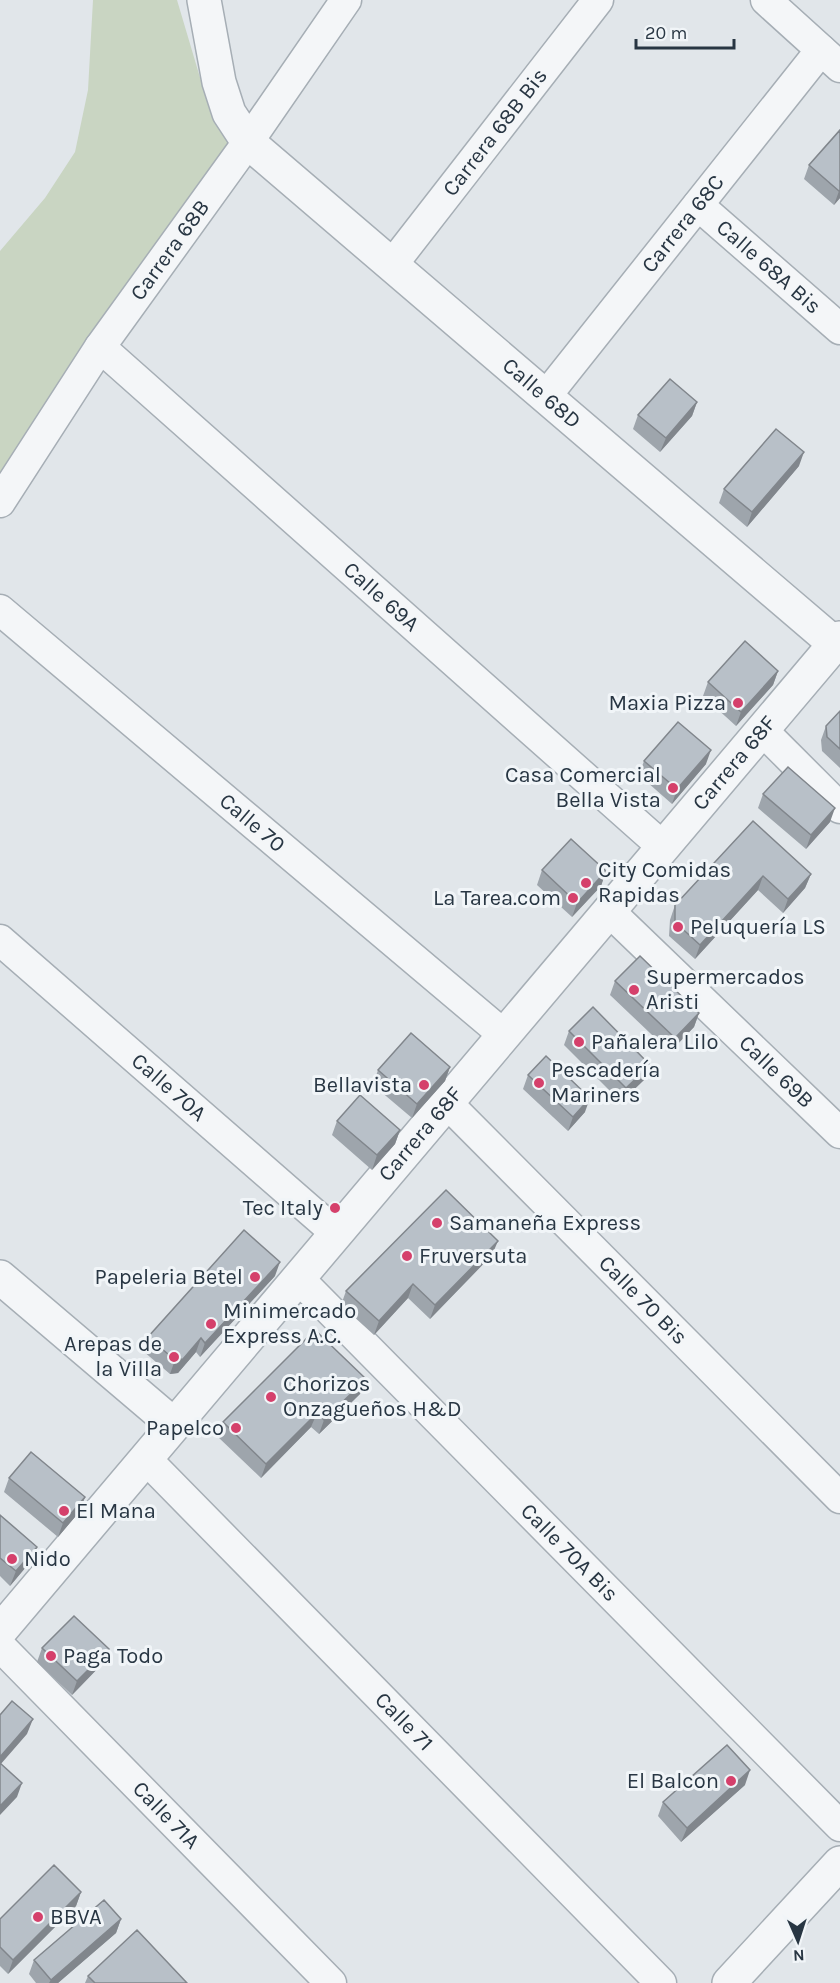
<svg xmlns="http://www.w3.org/2000/svg" width="840" height="1983" viewBox="0 0 840 1983" font-family="Karla,sans-serif">
<style>
.green{fill:#c9d5c2}
.lines{fill:none;stroke-linecap:round;stroke-linejoin:round}
.minor-casing{stroke:#a6aeb5;stroke-width:33}
.tertiary-casing{stroke:#a6aeb5;stroke-width:36}
.minor{stroke:#f4f6f8;stroke-width:30}
.tertiary{stroke:#f4f6f8;stroke-width:33}
.wall{fill:#9ea5ac}
.shaded-wall{fill:#81868c}
.building{fill:#b8c0c8;stroke:#81868c;stroke-width:1.5}
.poi-dot{fill:#d5406b;stroke:#f1f5f8;stroke-width:2}
.labels{text-anchor:middle;dominant-baseline:central;stroke-width:6;stroke-linejoin:round;paint-order:stroke}
.street-label{font-size:22px;fill:#283643;stroke:#f1f5f8}
.poi-label{font-size:22px;fill:#283643;stroke:#f1f5f8;text-anchor:start}
</style>
<rect width="100%" height="100%" fill="#e1e6ea"/>
<path class="green" d="M93,0H177L204,91L233,148L0,481V251L45,198L75,152L88,90Z"/>
<g class="lines">
<g class="minor-casing">
<g id="minor">
<path d="M766,0L840,67"/>
<path id="s1" d="M698,205L840,329"/>
<path id="s2" d="M392,265L598,0"/>
<path id="s3" d="M100,347L663,847"/>
<path id="s4" d="M546,396L821,50"/>
<path id="s5" d="M0,502L100,347L248,142L346,0"/>
<path id="s6" d="M0,610L504,1035"/>
<path d="M762,730L840,808"/>
<path id="s7" d="M609,911L840,1133"/>
<path id="s8" d="M0,940L336,1233"/>
<path id="s9" d="M447,1103L840,1498"/>
<path id="s10" d="M298,1278L840,1826"/>
<path id="s11" d="M146,1459L661,1983"/>
<path id="s12" d="M0,1646L331,1983"/>
</g>
</g>
<g class="tertiary-casing">
<g id="tertiary">
<path id="s13" d="M204,0L219,82L229,113L248,142L835,644"/>
<path d="M0,1277L174,1425"/>
<path id="s14" d="M0,1631L840,638"/>
<path d="M729,1983L840,1863"/>
</g>
</g>
<use href="#minor" class="minor"/>
<use href="#tertiary" class="tertiary"/>
</g>
<path class="wall" d="M840,130V198L834,205L804,179L809,165Z
M697,402L692,416L660,452L633,429L638,415Z
M799,466L747,527L719,503L724,489Z
M778,671L773,685L736,726L703,696L708,682Z
M840,711V768L822,751L821,740L826,726Z
M644,761L706,764L672,804L639,775Z
M763,794L830,822L806,849L758,808Z
M753,821L811,874L805,888L783,913L758,890L695,959L669,936L670,920L675,905Z
M542,870L606,871L601,886L572,917L537,885Z
M615,981L699,1013L694,1027L670,1052L610,995Z
M569,1031L645,1079L621,1102L564,1045Z
M450,1067L445,1081L412,1118L373,1085L378,1070Z
M528,1075L585,1112L568,1131L523,1089Z
M337,1121L400,1130L395,1144L372,1170L332,1135Z
M492,1255L430,1319L408,1298L374,1335L341,1305L346,1291Z
M275,1276L200,1357L196,1352L178,1373L170,1374L143,1351L148,1337Z
M360,1394L319,1434L311,1427L261,1478L218,1437L223,1422Z
M9,1478L80,1511L58,1537L4,1492Z
M0,1515L31,1561L10,1586L0,1576Z
M42,1648L109,1649L103,1663L72,1695L37,1662Z
M745,1785L681,1842L658,1816L663,1802Z
M81,1892L76,1906L8,1974L0,1966V1919Z
M121,1919L116,1933L58,1983H36L29,1974L34,1960Z
M88,1976L187,1983H85Z"/>
<path class="shaded-wall" d="M840,190V198L834,205L839,191Z
M697,402L692,416L660,452L666,438Z
M804,452L799,466L747,527L752,512Z
M778,671L773,685L736,726L741,712Z
M711,750L706,764L672,804L677,789Z
M835,808L830,822L806,849L811,835Z
M606,871L601,886L572,917L577,903Z
M811,874L805,888L783,913L788,899Z
M763,876L758,890L695,959L700,945Z
M699,1013L694,1027L670,1052L675,1038Z
M650,1065L645,1079L621,1102L626,1088Z
M450,1067L445,1081L412,1118L417,1104Z
M590,1098L585,1112L568,1131L573,1117Z
M400,1130L395,1144L372,1170L377,1155Z
M498,1241L492,1255L430,1319L435,1305Z
M280,1262L275,1276L200,1357L205,1343Z
M413,1284L408,1298L374,1335L379,1321Z
M201,1338L196,1352L178,1373L170,1374L175,1360Z
M366,1379L360,1394L319,1434L324,1420Z
M317,1413L311,1427L261,1478L266,1464Z
M85,1497L80,1511L58,1537L63,1523Z
M37,1547L31,1561L10,1586L16,1571Z
M109,1649L103,1663L72,1695L77,1681Z
M33,1719L27,1734L0,1765V1757Z
M750,1770L745,1785L681,1842L687,1828Z
M22,1783L17,1797L0,1815V1806Z
M81,1892L76,1906L8,1974L13,1960Z
M121,1919L116,1933L58,1983H49L51,1980Z"/>
<path class="building" d="M840,130V190L839,191L809,165Z
M670,379L697,402L666,438L638,415Z
M776,429L804,452L752,512L724,489Z
M745,641L778,671L741,712L708,682Z
M840,711V749L827,737L826,726Z
M678,722L711,750L677,789L644,761Z
M788,767L835,808L811,835L763,794Z
M753,821L811,874L788,899L763,876L700,945L675,922V905Z
M571,839L606,871L577,903L542,870Z
M640,956L699,1013L675,1038L615,981Z
M593,1007L650,1065L626,1088L569,1031Z
M411,1033L450,1067L417,1104L378,1070Z
M546,1056L590,1098L573,1117L528,1075Z
M360,1095L400,1130L377,1155L337,1121Z
M446,1190L498,1241L435,1305L413,1284L379,1321L346,1291Z
M244,1230L280,1262L205,1343L201,1338L183,1359L175,1360L148,1337Z
M315,1330L366,1379L324,1420L317,1413L266,1464L223,1422Z
M31,1452L85,1497L63,1523L9,1478Z
M0,1515L37,1547L16,1571L0,1558Z
M74,1616L109,1649L77,1681L42,1648Z
M12,1701L33,1719L0,1757V1715Z
M727,1745L750,1770L687,1828L663,1802Z
M0,1763L22,1783L0,1806Z
M54,1865L81,1892L13,1960L0,1947V1919Z
M104,1900L121,1919L51,1980L34,1960Z
M137,1930L187,1983H95L88,1976Z"/>
<g class="poi-dot">
<circle cx="738" cy="703" r="6"/>
<circle cx="673" cy="788" r="6"/>
<circle cx="586" cy="883" r="6"/>
<circle cx="573" cy="898" r="6"/>
<circle cx="678" cy="927" r="6"/>
<circle cx="634" cy="990" r="6"/>
<circle cx="579" cy="1042" r="6"/>
<circle cx="539" cy="1083" r="6"/>
<circle cx="424" cy="1085" r="6"/>
<circle cx="335" cy="1208" r="6"/>
<circle cx="437" cy="1223" r="6"/>
<circle cx="407" cy="1256" r="6"/>
<circle cx="255" cy="1277" r="6"/>
<circle cx="211" cy="1324" r="6"/>
<circle cx="174" cy="1357" r="6"/>
<circle cx="271" cy="1397" r="6"/>
<circle cx="236" cy="1428" r="6"/>
<circle cx="64" cy="1511" r="6"/>
<circle cx="12" cy="1559" r="6"/>
<circle cx="51" cy="1656" r="6"/>
<circle cx="731" cy="1781" r="6"/>
<circle cx="38" cy="1917" r="6"/>
</g>
<g class="labels">
<g class="street-label">
<text stroke="none"><textPath href="#s2" startOffset="168">Carrera 68B Bis</textPath></text>
<text stroke="none"><textPath href="#s4" startOffset="220">Carrera 68C</textPath></text>
<text stroke="none"><textPath href="#s5" startOffset="304">Carrera 68B</textPath></text>
<text stroke="none"><textPath href="#s1" startOffset="94">Calle 68A Bis</textPath></text>
<text stroke="none"><textPath href="#s13" startOffset="537">Calle 68D</textPath></text>
<text stroke="none"><textPath href="#s3" startOffset="376">Calle 69A</textPath></text>
<text stroke="none"><textPath href="#s14" startOffset="1137">Carrera 68F</textPath></text>
<text stroke="none"><textPath href="#s6" startOffset="330">Calle 70</textPath></text>
<text stroke="none"><textPath href="#s7" startOffset="232">Calle 69B</textPath></text>
<text stroke="none"><textPath href="#s8" startOffset="224">Calle 70A</textPath></text>
<text stroke="none"><textPath href="#s14" startOffset="651">Carrera 68F</textPath></text>
<text stroke="none"><textPath href="#s9" startOffset="278">Calle 70 Bis</textPath></text>
<text stroke="none"><textPath href="#s10" startOffset="386">Calle 70A Bis</textPath></text>
<text stroke="none"><textPath href="#s11" startOffset="368">Calle 71</textPath></text>
<text stroke="none"><textPath href="#s12" startOffset="237">Calle 71A</textPath></text>
</g>
<g class="poi-label">
<text x="726" y="703" text-anchor="end">Maxia Pizza</text>
<text x="661" y="775" text-anchor="end">Casa Comercial<tspan x="661" dy="25">Bella Vista</tspan></text>
<text x="598" y="870">City Comidas<tspan x="598" dy="25">Rapidas</tspan></text>
<text x="561" y="898" text-anchor="end">La Tarea.com</text>
<text x="690" y="927">Peluquería LS</text>
<text x="646" y="977">Supermercados<tspan x="646" dy="25">Aristi</tspan></text>
<text x="591" y="1042">Pañalera Lilo</text>
<text x="551" y="1070">Pescadería<tspan x="551" dy="25">Mariners</tspan></text>
<text x="412" y="1085" text-anchor="end">Bellavista</text>
<text x="323" y="1208" text-anchor="end">Tec Italy</text>
<text x="449" y="1223">Samaneña Express</text>
<text x="419" y="1256">Fruversuta</text>
<text x="243" y="1277" text-anchor="end">Papeleria Betel</text>
<text x="223" y="1311">Minimercado<tspan x="223" dy="25">Express A.C.</tspan></text>
<text x="162" y="1344" text-anchor="end">Arepas de<tspan x="162" dy="25">la Villa</tspan></text>
<text x="283" y="1384">Chorizos<tspan x="283" dy="25">Onzagueños H&amp;D</tspan></text>
<text x="224" y="1428" text-anchor="end">Papelco</text>
<text x="76" y="1511">El Mana</text>
<text x="24" y="1559">Nido</text>
<text x="63" y="1656">Paga Todo</text>
<text x="719" y="1781" text-anchor="end">El Balcon</text>
<text x="50" y="1917">BBVA</text>
</g>
</g>
<g transform="translate(798 1941) rotate(177)" stroke="#f1f5f8" stroke-width="4.5" paint-order="stroke">
<path d="M0-4.5L10 22L0 15L-10 22Z" fill="#283643"/>
<text y="-9" font-size="16" font-weight="bold" text-anchor="middle" fill="#283643">N</text>
</g>
<path d="M636 39v9h98v-9" fill="none" stroke="#283643" stroke-width="3"/>
<text x="645" y="39" font-size="18" fill="#283643" stroke="#f1f5f8" stroke-width="4.5" paint-order="stroke">20 m</text>
</svg>
